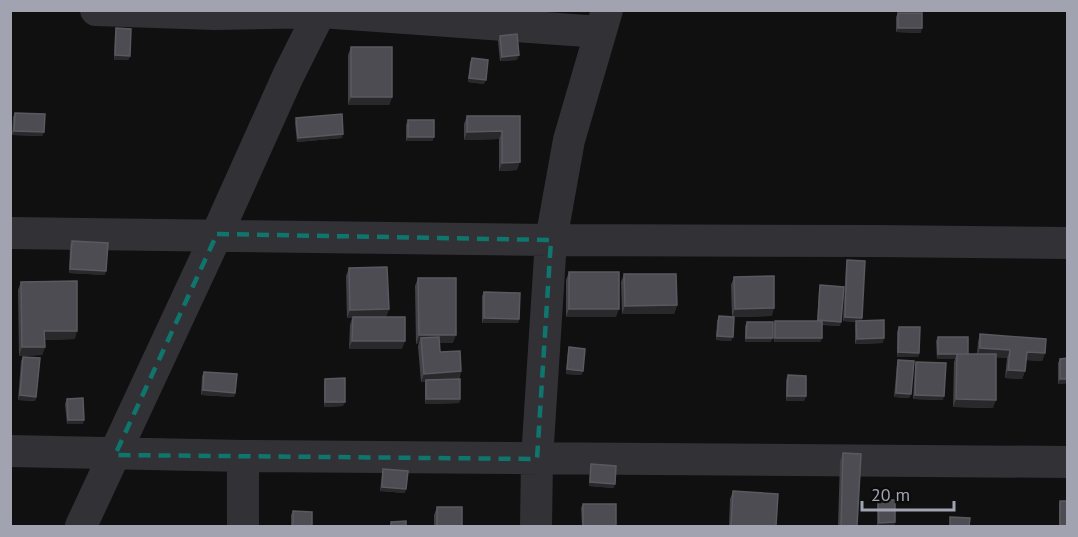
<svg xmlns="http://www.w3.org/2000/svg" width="1078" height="537" viewBox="0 0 1078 537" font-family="'PT Sans',sans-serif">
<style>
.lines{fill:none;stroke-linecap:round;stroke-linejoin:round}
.street{stroke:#323136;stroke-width:32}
.wall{fill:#414146}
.shaded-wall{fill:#29292c}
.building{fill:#4c4c52;stroke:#595a60;stroke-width:1.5}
.marked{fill:none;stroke:#0f766e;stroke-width:4.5;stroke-dasharray:12 8;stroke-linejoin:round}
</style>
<rect width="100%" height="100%" fill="#101011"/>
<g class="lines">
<path class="street" d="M96,10L215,14L321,12L600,32
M10,233L551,240L876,241L1068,243
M10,451L243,456L1068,462
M243,456V526
M81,526L217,234L288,76L321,10
M536,526L537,459L551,240L569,140L607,10"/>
</g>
<path class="wall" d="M898,13L921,33L896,32V17Z
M116,28L130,56L128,60H114L115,32Z
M500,36L517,60L500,61L498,41Z
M351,47L392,97L389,105H348V55Z
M472,58L484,84L468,82L470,62Z
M15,113L44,132L42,136L12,135L13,117Z
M467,116H520L517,170L499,171V139L464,140V124Z
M296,118L342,138L297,142L295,123Z
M408,120L434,137L432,141H406V125Z
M72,241L105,275L69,273L70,245Z
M847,260L862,318L861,321L883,343L855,344V325L856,322L843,321L846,264Z
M349,268L389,309L386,317H373L402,349H349L350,325L352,318H347L346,276Z
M569,272L616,317H566V280Z
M624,274L677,305L674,314H622L621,282Z
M734,277L772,316L732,317L731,285Z
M418,278L453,343H439L440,352L461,371L459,379L460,399L459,403L425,404V382H421L418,346L419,343L416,344L415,286Z
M21,282L75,339L44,340L45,347L42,355L19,356L18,290Z
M820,285L840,326L822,325V338L820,342H774V325L775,321H817L819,290Z
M484,292L519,319L518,323H482V296Z
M719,316L731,341L716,340L717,321Z
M747,322L771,342H745V326Z
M899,327L919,353L918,357H897V332Z
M980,334L1045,353L1042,361L1026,360L1025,371L1022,379L1005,378L1007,358L996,357L993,408L953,407L954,362L955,359H937L936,341L938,337L968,354H977L978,342Z
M569,347L583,371L581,375L566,374L568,351Z
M23,357L36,397L35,401L18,400L21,361Z
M1060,359L1068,383L1058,384V363Z
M898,360L911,394L909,398L894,397L897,364Z
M916,362L943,400L913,399L915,366Z
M204,372L235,393L234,397L201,395L202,376Z
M788,375L806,396L804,401H786V380Z
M325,379L343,406L324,407V383Z
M67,399L83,424H67L65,404Z
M843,453L857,526H838L840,461Z
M591,464L614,488L589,486L590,468Z
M383,469L405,493L380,491L382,473Z
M733,491L776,526H729L730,499Z
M878,500L895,522L894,526H877V504Z
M1060,501L1068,526H1059V506Z
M583,504L616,526H582L581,508Z
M437,507L462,526H434V515Z
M293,511L312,526H291V515Z"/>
<path class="shaded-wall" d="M898,28H922L921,33L896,32Z
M115,55L130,56L128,60H114Z
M519,55L517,60L500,61L502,57Z
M469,78L486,80L484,84L468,82Z
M351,97H392L389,105H348Z
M14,131L44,132L42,136L12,135Z
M502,131L499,139L464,140L467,132Z
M343,134L342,138L297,142L298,138Z
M408,137H434L432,141H406Z
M520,162L517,170L499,171L502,163Z
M70,269L106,271L105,275L69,273Z
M677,305L674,314H622L625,306Z
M774,308L772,316L732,317L735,309Z
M389,309L386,317L347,318L350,310Z
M569,309H619L616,317H566Z
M845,317L862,318L861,322L843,321Z
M484,318L519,319L518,323H482Z
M818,320L841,322L840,326L816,324Z
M44,331H77L75,339L41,340Z
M419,335H456L453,343H421V338L419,343L416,344Z
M717,336L733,337L731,341L716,340Z
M746,338H773L771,342H745Z
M775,338H822L820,342H774Z
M884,338L883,343L855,344L857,339Z
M352,341H405L402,349H349Z
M22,347H45L42,355L19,356Z
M980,348L1010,350L1007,358L977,356Z
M898,352L919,353L918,357H897Z
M1027,352L1045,353L1042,361L1024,360Z
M938,354H957L955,359H937Z
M567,369L583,371L581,375L566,374Z
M1008,370L1025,371L1022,379L1005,378Z
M461,371L458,379L426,380L425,382H421L424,374Z
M1060,379H1068V383L1058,384Z
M203,390L235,393L234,397L201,395Z
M896,393L911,394L909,398L894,397Z
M20,395L36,397L35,401L18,400Z
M915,395L944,396L943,400L913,399Z
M787,396H806L804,401H786Z
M426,399H460L459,403L425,404Z
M956,399L996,400L993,408L953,407Z
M325,402H345L343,406L324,407Z
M68,420H84L83,424H67Z
M590,482L615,484L614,488L589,486Z
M382,487L406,489L405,493L380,491Z
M895,522L894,526H877L879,523Z"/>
<path class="building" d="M898,13H922V28H898Z
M116,28L131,29L130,56L115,55Z
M517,34L519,55L502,57L500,36Z
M351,47H392V97H351Z
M472,58L488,60L486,80L469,78Z
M15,113L45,114L44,132L14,131Z
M342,114L343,134L298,138L296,118Z
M467,116H520V162L502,163V131L467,132Z
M408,120H434V137H408Z
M72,241L108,243L106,271L70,269Z
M847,260L865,261L862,318L845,317Z
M387,267L389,309L350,310L349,268Z
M569,272H619V309H569Z
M624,274H676L677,305L625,306Z
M774,276V308L735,309L734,277Z
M418,278H456V335H419Z
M77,281V331H44L45,347H22L21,282Z
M820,285L844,287L841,322L818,320Z
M484,292L520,293L519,319L484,318Z
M719,316L734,317L733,337L717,336Z
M353,317H405V341H352Z
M884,320V338L857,339L856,321Z
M775,321H822V338H775Z
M747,322H773V338H746Z
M899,327H920L919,353L898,352Z
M980,334L1046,339L1045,353L1027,352L1025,371L1008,370L1010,350L980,348Z
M439,337L440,352L460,351L461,371L424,374L421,338Z
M938,337H968V354H938Z
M569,347L585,349L583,371L567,369Z
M957,354H996V400L956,399Z
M23,357L40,358L36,397L20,395Z
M1068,358V379H1060V359Z
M898,360L914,361L911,394L896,393Z
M916,362L946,363L944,396L915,395Z
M204,372L237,374L235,393L203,390Z
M788,375L806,376V396H787Z
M345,378V402H325V379Z
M460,379V399H426V380Z
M83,398L84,420H68L67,399Z
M843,453L861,454L857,526H841Z
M591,464L616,466L615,484L590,482Z
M383,469L408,471L406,489L382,487Z
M733,491L778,494L776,526H731Z
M878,500H895V522L879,523Z
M1060,501H1068V526H1060Z
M583,504H616V526H583Z
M437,507H462V526H437Z
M293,511L312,512V526H293Z
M950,517L970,518L969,526H950Z
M406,521V526H391V522Z"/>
<path class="marked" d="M217,234L551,240L537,459L115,455Z"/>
<rect width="1078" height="537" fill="none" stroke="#a2a3b1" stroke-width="24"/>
<path d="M862 501v9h92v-9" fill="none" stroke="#a2a3b1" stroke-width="3"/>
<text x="871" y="501" font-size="18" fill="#a2a3b1" stroke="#0b0b0c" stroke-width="4.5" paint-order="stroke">20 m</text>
</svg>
